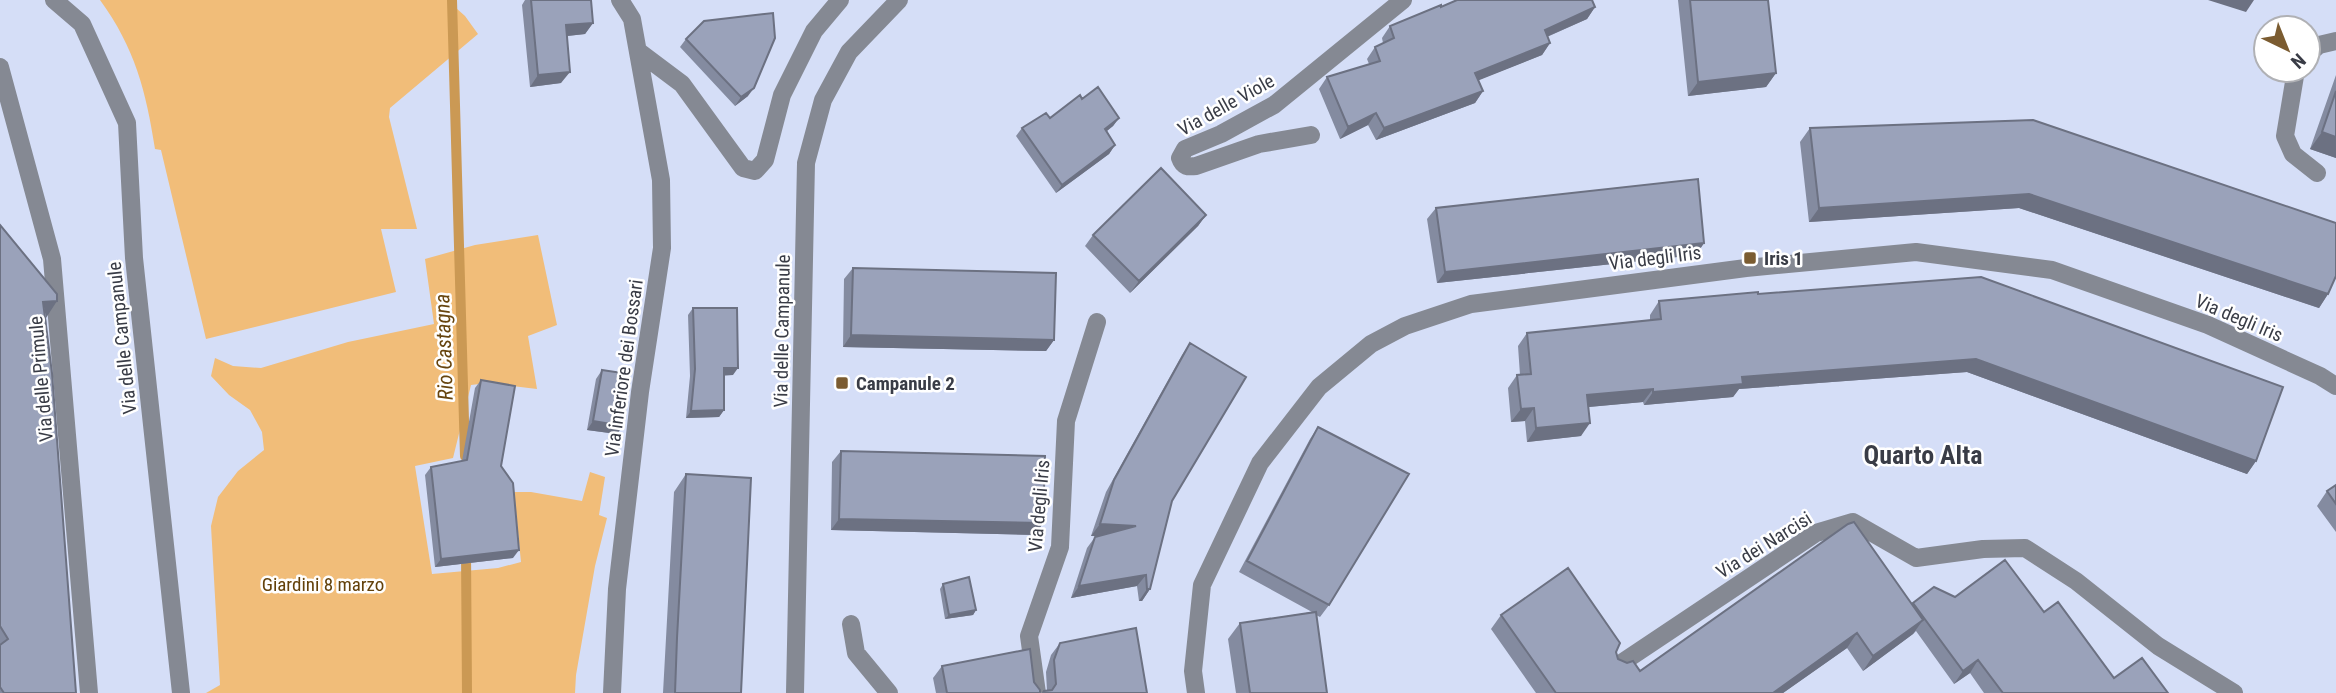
<svg xmlns="http://www.w3.org/2000/svg" width="2336" height="693" viewBox="0 0 2336 693" font-family="'Roboto Condensed',sans-serif">
<style>
.green{fill:#f1bd79}
.lines{fill:none;stroke-linecap:round;stroke-linejoin:round}
.stream{stroke:#cb9954;stroke-width:10}
.minor{stroke:#858993;stroke-width:18}
.wall{fill:#848ba0}
.shaded-wall{fill:#6c7182}
.building{fill:#9aa2ba;stroke:#6c7182;stroke-width:2}
.poi-dot{fill:#7b5c31;stroke:#fff;stroke-width:2.5}
.labels{text-anchor:middle;dominant-baseline:central;stroke-width:5;stroke-linejoin:round;paint-order:stroke}
.street-label{font-size:19px;fill:#393c46;stroke:#fff}
.poi-label{font-size:19px;font-weight:bold;fill:#393c46;stroke:#fff;text-anchor:start}
.park-label{font-size:19px;fill:#63410a;stroke:#fff}
.water-label{font-size:21px;font-style:italic;fill:#66440e;stroke:#fff}
.district-label{font-size:26px;font-weight:bold;fill:#393c46;stroke:#fff}
</style>
<rect width="100%" height="100%" fill="#d5def7"/>
<path class="green" d="M100,0H447L465,16L478,34L390,108L389,117L417,229H381L396,292L206,339L161,150L155,149C146,91 135,48 100,0Z
M538,235L557,325L528,336L537,389L488,383L471,385L453,458L415,466L432,574L498,568L521,562L514,492H531L582,501L590,472L605,477L599,515L607,518L595,566L576,675L575,693H206L220,685L211,526L218,497L238,471L264,450L262,432L250,410L229,395L211,376L215,358L233,366L261,368L348,342L434,324L425,259L475,245Z"/>
<g class="lines">
<path class="stream" d="M452,0L465,456
M466,552L467,693"/>
<path class="minor" d="M54,0L82,24L127,123L134,258L181,693
M638,51L682,84L743,168L755,171L765,160L782,95L814,31L840,0
M2308,54L2319,45L2336,41
M0,67L52,259L89,693
M2296,70L2285,136L2293,154L2317,173
M1311,135L1259,144L1196,166C1188,167 1183,167 1180,158L1185,149L1221,134L1274,105L1403,0
M851,624L856,653L889,693
M1617,666L1816,533L1853,522L1916,558L1983,549L2025,548L2076,581L2158,646L2234,693
M612,693L617,589L640,392L662,248L661,180L632,19L620,0
M795,693L806,163L823,100L849,52L899,0
M1037,693L1029,636L1060,547L1066,421L1097,322
M1196,693L1193,671L1202,585L1260,463L1319,387L1371,344L1405,326L1471,304L1746,268L1916,252L2052,270L2208,325L2320,376L2336,386"/>
</g>
<path class="wall" d="M525,0H591L593,23L585,34L567,36L561,83L530,87L522,5Z
M1678,0H1768L1776,73L1766,87L1688,96Z
M1441,7H1595L1587,19L1547,37L1550,43L1542,55L1478,80L1483,91L1475,103L1376,140L1368,125L1340,139L1319,89L1327,77L1369,64L1367,59L1375,47L1383,43L1382,38L1390,26Z
M686,39L748,96L735,106L680,47Z
M2336,75V158L2310,149Z
M1082,99L1119,118L1113,126L1107,131L1115,145L1109,154L1056,193L1016,136L1022,128L1050,118Z
M1810,128L2328,294L2319,308L2019,208L1809,222L1800,142Z
M1436,208L1704,243L1696,255L1437,283L1427,219Z
M1206,215L1198,226L1130,293L1085,246L1093,235Z
M0,225L46,318L76,693H0Z
M853,268L1054,340L1046,351L843,347L844,279Z
M1758,294L2256,461L2247,474L1967,372L1739,389L1733,397L1644,405L1643,402L1588,407L1581,436L1527,442L1525,421L1511,422L1508,388L1517,375H1520L1518,346L1527,333L1650,320V315L1659,301Z
M693,308L733,375H724V410L719,417L686,418L690,376L688,315Z
M1190,343L1172,501L1150,589L1142,601H1139L1137,586L1071,598L1087,548L1095,537L1098,536H1091L1106,492L1182,355Z
M602,370L617,434L587,430L596,379Z
M481,380L501,466L513,558L435,567L425,475L431,467L462,461L475,388Z
M1318,427L1329,605L1320,617L1316,615L1327,693H1236L1228,639L1240,623L1312,612L1239,572L1310,439Z
M841,451L1043,523L1035,535L831,530L832,462Z
M686,474L741,693H663L674,492Z
M2336,485V532L2317,506L2327,491Z
M943,584L976,610L973,615L945,619L940,589Z
M1955,597L2044,612L2114,678L2168,693H1984L1970,673L1954,684L1916,631L1913,634L1863,671L1847,648L1783,693H1536L1491,629L1501,615L1616,652L1618,659L1640,671L1912,604L1913,603Z
M1060,643L1147,693H1043L1044,691H1047L1046,672L1051,655Z
M942,666L1034,682L1040,693H936L933,678Z"/>
<path class="shaded-wall" d="M2208,0H2254L2246,12Z
M1595,7L1587,19L1537,41L1545,30Z
M593,23L585,34L558,37L566,25Z
M1550,43L1542,55L1467,85L1475,73Z
M570,72L561,83L530,87L538,75Z
M1776,73L1766,87L1688,96L1698,82Z
M754,88L748,96L735,106L741,97Z
M1483,91L1475,103L1376,140L1384,128Z
M1376,113L1368,125L1340,139L1348,127Z
M1119,118L1113,126L1099,137L1105,129Z
M2322,132L2336,137V158L2310,149Z
M1115,145L1109,154L1056,193L1062,185Z
M2029,194L2328,294L2319,308L2019,208L1809,222L1819,208Z
M1206,215L1198,226L1130,293L1139,281Z
M1704,243L1696,255L1437,283L1445,272Z
M57,301L46,318L43,302Z
M851,335L1054,340L1046,351L843,347Z
M1976,359L2256,461L2247,474L1967,372L1739,389L1733,397L1644,405L1653,392L1742,377Z
M724,368H738L733,375L719,376Z
M1653,389L1643,402L1578,408L1587,395Z
M1534,408L1525,421L1511,422L1521,409Z
M724,410L719,417L686,418L691,411Z
M593,421L623,426L617,434L587,430Z
M1590,423L1581,436L1527,442L1536,428Z
M839,519L1043,523L1035,535L831,530Z
M1100,524L1136,526L1127,537L1091,536Z
M519,550L513,558L435,567L441,559Z
M1146,575L1137,586L1071,598L1079,586Z
M1147,589H1150L1142,601H1139Z
M976,610L973,615L945,619L949,615Z
M1923,620L1913,634L1863,671L1873,656Z
M1857,633L1847,648L1783,693H1773Z
M1978,660L1970,673L1954,684L1963,671Z"/>
<path class="building" d="M531,0H591L593,23L566,25L570,72L538,75Z
M1457,0H1592L1595,7L1545,30L1550,43L1475,73L1483,91L1384,128L1376,113L1348,127L1327,77L1380,61L1375,47L1394,38L1390,26L1441,5V7Z
M1690,0H1768L1776,73L1698,82Z
M773,13L775,38L754,88L741,97L686,39L704,21Z
M1098,87L1119,118L1105,129L1115,145L1062,185L1022,128L1046,113L1050,118L1080,95L1082,99Z
M2336,91V137L2322,132Z
M2033,120L2336,223V276L2328,294L2029,194L1819,208L1810,128Z
M1161,168L1206,215L1139,281L1093,235Z
M1698,179L1704,243L1445,272L1436,208Z
M0,225L57,294V301L43,302L52,373L76,693H4L0,687V645L8,639L0,626Z
M853,268L1056,273L1054,340L851,335Z
M1981,277L2283,387L2256,461L1976,359L1742,377L1743,384L1653,392V389L1587,395L1590,423L1536,428L1534,408L1521,409L1517,375L1531,374L1527,333L1661,319L1659,301L1758,292V294Z
M693,308H737L738,368H724V410L691,411L695,369Z
M1190,343L1246,377L1172,501L1150,589H1147L1146,575L1079,586L1095,537L1136,526L1100,524L1114,480Z
M602,370L629,374L623,426L593,421Z
M481,380L515,386L501,466L513,483L519,550L441,559L431,467L467,460Z
M1318,427L1409,474L1329,605L1247,561Z
M841,451L1045,456L1043,523L839,519Z
M686,474L751,478L741,693H675L677,638Z
M2336,485V504L2327,491Z
M1854,522L1923,620L1873,656L1857,633L1773,693H1556L1501,615L1568,568L1620,643L1616,652L1618,659L1627,663L1633,661L1640,671L1848,524Z
M2005,560L2044,612L2058,602L2114,678L2142,658L2168,693H2003L1978,660L1963,671L1913,603L1934,587L1955,597Z
M969,577L976,610L949,615L943,584Z
M1316,612L1327,693H1250L1240,623Z
M1136,628L1147,693H1043L1044,691L1052,690L1056,684L1054,660L1060,643Z
M1030,649L1034,682L1040,690V693H947L942,666Z"/>
<g class="poi-dot">
<rect x="1743" y="251" width="14" height="14" rx="3.5"/>
<rect x="835" y="376" width="14" height="14" rx="3.5"/>
</g>
<g class="labels">
<g class="street-label">
<text transform="translate(1226 105) rotate(-29)">Via delle Viole</text>
<text transform="translate(1655 258) rotate(-7)">Via degli Iris</text>
<text transform="translate(2239 318) rotate(23)">Via degli Iris</text>
<text transform="translate(782 331) rotate(-89)">Via delle Campanule</text>
<text transform="translate(122 338) rotate(-96)">Via delle Campanule</text>
<text transform="translate(624 368) rotate(-82)">Via inferiore dei Bossari</text>
<text transform="translate(41 379) rotate(-95)">Via delle Primule</text>
<text transform="translate(1039 506) rotate(-85)">Via degli Iris</text>
<text transform="translate(1764 545) rotate(-32)">Via dei Narcisi</text>
</g>
<g class="poi-label">
<text x="1764" y="258">Iris 1</text>
<text x="856" y="383">Campanule 2</text>
</g>
<g class="park-label">
<text x="323" y="584">Giardini 8 marzo</text>
</g>
<g class="water-label">
<text transform="translate(444 347) rotate(-92)">Rio Castagna</text>
</g>
<g class="district-label">
<text x="1923" y="455">Quarto Alta</text>
</g>
</g>
<g transform="translate(2287 49) rotate(137)"><circle r="33" fill="#ffffff" stroke="#b0b1b5" stroke-width="2"/>
<path d="M0-5L12 26L0 18L-12 26Z" fill="#7b5c31"/>
<text y="-10" font-size="19" font-weight="bold" text-anchor="middle" fill="#393c46">N</text>
</g>
</svg>
